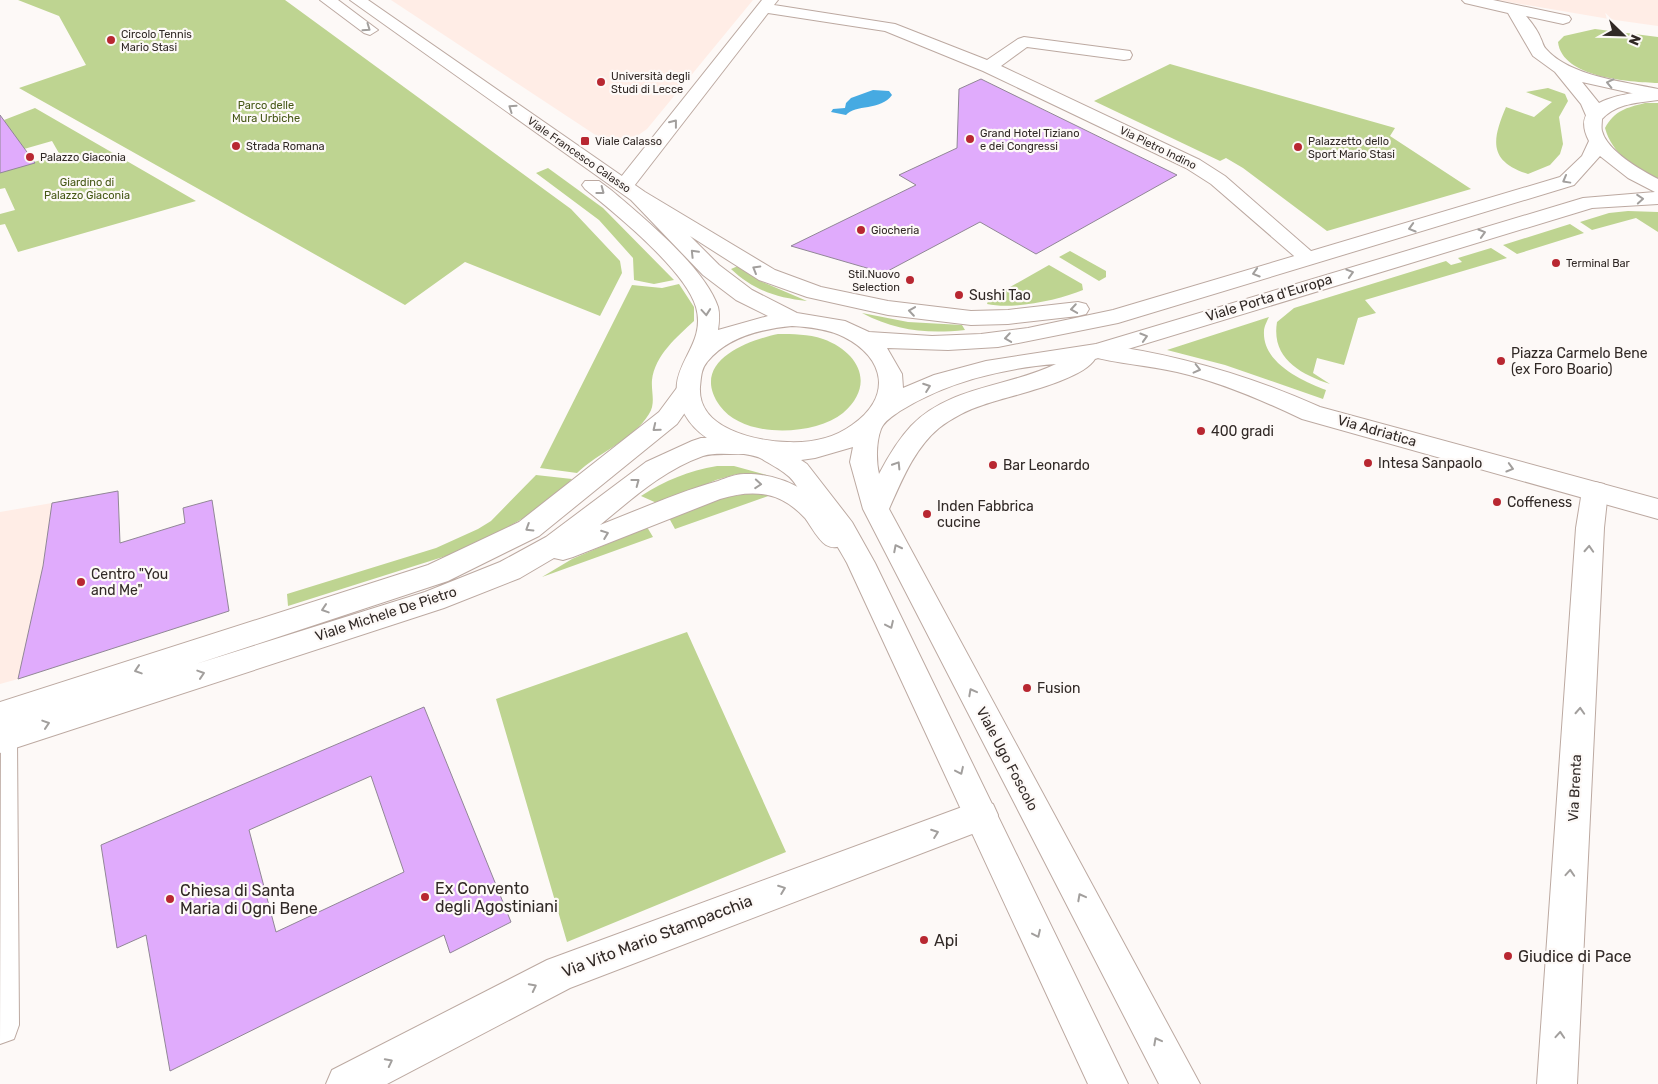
<svg xmlns="http://www.w3.org/2000/svg" width="1658" height="1084" viewBox="0 0 1658 1084" font-family="Rubik,sans-serif">
<style>
.built{fill:#ffede6}
.green{fill:#bed491}
.water{fill:#46aae2}
.building{fill:#e0abfc;stroke:#918796;fill-rule:evenodd}
.lines{fill:none;stroke-linecap:round;stroke-linejoin:round}
.street-casing{stroke:#bca9a1;stroke-width:2}
.secondary-casing{stroke:#bca9a1;stroke-width:2}
.primary-casing{stroke:#bca9a1;stroke-width:2}
.street{fill:#fff;fill-rule:evenodd}
.secondary{fill:#fff;fill-rule:evenodd}
.primary{fill:#fff;fill-rule:evenodd}
.oneway{stroke:#a29f9d}
.poi-dot{fill:#b82731;stroke:#fdf9f7;stroke-width:2}
.labels{text-anchor:middle;dominant-baseline:central;stroke-width:4.5;stroke-linejoin:round;paint-order:stroke}
.far-poi-label{font-size:11px;fill:#312926;stroke:#fdf9f7;text-anchor:start}
.far-park-label{font-size:11px;fill:#465816;stroke:#fdf9f7}
.far-street-label{font-size:11px;fill:#312926;stroke:#fdf9f7}
.poi-label{font-size:14px;fill:#312926;stroke:#fdf9f7;text-anchor:start}
.street-label{font-size:14px;fill:#312926;stroke:#fdf9f7}
.near-poi-label{font-size:16px;fill:#312926;stroke:#fdf9f7;text-anchor:start}
.near-street-label{font-size:16px;fill:#312926;stroke:#fdf9f7}
</style>
<rect width="100%" height="100%" fill="#fdf9f7"/>
<path class="built" d="M391,0H753L647,129L637,136L608,140L597,136Z
M1497,0H1658V26L1615,20Z
M52,503L43,566L18,679L0,684V512Z"/>
<path class="green" d="M18,0H285L571,209L620,261L622,273L600,316L465,262L405,305L19,88L86,65L59,16Z
M1595,29L1658,37V83C1630,82 1562,78 1558,42L1564,36Z
M1170,64L1395,128L1390,136L1471,189L1327,231L1243,168L1226,158L1220,161L1094,101Z
M1548,88L1565,94L1568,101L1559,117L1563,144L1560,154L1550,165L1528,174C1488,161 1492,140 1506,107L1534,117L1552,102L1526,92Z
M1645,103H1658V179C1634,167 1612,154 1605,128C1615,110 1626,108 1645,103Z
M35,108L196,201L18,252L5,224L0,225V214L15,210L5,188L0,189V171L60,155L52,141L17,151L4,120Z
M548,168L603,208L674,280L654,284L634,280L633,258L599,220L536,173Z
M1628,211L1658,212V232L1636,218L1592,230L1580,222L1609,213Z
M1570,224L1584,233L1517,254L1503,245Z
M1491,248L1507,258L1365,300L1376,313L1358,318L1344,365L1317,358L1313,373L1330,384C1300,374 1271,358 1277,322L1294,308L1446,261L1451,265L1462,262L1458,258Z
M1070,251L1106,271V277L1099,281L1059,257Z
M1049,265L1082,284L1083,290C1059,300 1013,310 987,304L989,299Z
M738,266L760,281L807,301C777,298 753,290 731,269Z
M679,284L694,307V321C677,337 655,355 652,380C651,392 656,403 649,414C633,440 599,452 577,473L540,468L632,285L662,288Z
M862,313L908,322L962,325L965,330C927,334 896,331 862,313Z
M1269,317C1267,321 1264,327 1264,331C1262,363 1302,381 1326,390L1323,399L1225,365L1167,350Z
M778,334C793,334 808,334 823,339C859,352 876,385 843,413C814,436 744,439 720,406C689,363 745,341 778,334Z
M717,466H734L767,475L737,474L716,480L659,504L641,496C666,480 688,471 717,466Z
M536,475L572,479L549,503L486,540L446,556L288,606L287,594L436,548L478,529L491,521Z
M754,493L774,494L675,529L669,518L718,498Z
M647,527L653,537L542,577L572,559Z
M687,632L786,852L567,942L496,699Z"/>
<path class="water" d="M873,90L889,91L892,95C881,111 855,104 846,115L831,112L833,109L845,108L846,103L851,98Z"/>
<path class="building" d="M981,79L1177,175L1036,254L980,222L884,273L791,246L916,185L899,175L957,148L959,89Z
M0,115L35,163L0,173Z
M118,491L120,543L185,523L183,508L212,500L229,611L18,679L43,566L52,503Z
M424,707L511,922L450,953L444,935L170,1071L146,935L117,948L101,845ZM371,776L404,872L276,932L249,830Z"/>
<g class="lines">
<g class="street-casing">
<path id="street" d="M762,0H778L774,5L895,24L987,60L1018,39L1024,37L1130,51L1132,55L1130,59L1124,60L1027,47L1001,66L1200,160L1225,176L1319,258L1315,262L1308,264L1301,262L1211,184L1186,168L983,71L885,31L768,13L631,190H617L614,186L617,182Z
M1462,0H1493L1569,16L1571,19L1569,22L1563,24L1526,16C1532,23 1538,31 1541,39C1543,43 1543,46 1546,49C1569,76 1625,82 1658,89V99L1582,82L1599,103L1603,116L1600,120H1588L1581,104L1555,72L1533,56L1508,13L1465,3Z
M1595,482L1604,484L1608,491L1604,528L1577,1084H1537L1576,528L1582,491L1586,484Z
M1,725L12,729L17,739L19,1025L14,1039L0,1044Z
M981,800L993,804L998,815L993,826L570,988L387,1084H326L332,1070L547,960Z"/>
</g>
<g class="secondary-casing">
<path id="secondary" d="M1098,344C1176,354 1248,375 1320,407L1658,499V519L1302,419C1262,400 1220,382 1177,372C1148,365 1118,364 1090,356L1086,351L1090,346Z
M688,383L697,385L700,391L677,424L539,536L448,581L196,664L425,592L500,562L546,537L646,462L692,441L701,438L748,437L757,440L761,446L757,452C740,457 720,451 703,456C663,470 632,499 600,525C639,510 678,492 718,481C726,478 735,474 744,474C789,473 827,500 849,538L845,545C838,547 833,549 826,545C818,540 811,526 805,518C780,491 753,489 720,499L573,557L563,560L554,558L520,578L444,608L0,753V702L428,565L519,522L659,412L679,385Z"/>
</g>
<g class="primary-casing">
<path id="primary" d="M320,0H338L378,30L370,35L364,33Z
M350,0H368L645,192L775,270L821,287L888,301L971,311L1008,310L1078,302L1086,304L1089,309L1086,314L1078,316L1008,324L971,325L888,315L807,297L759,280L690,236L719,265L752,290L797,313L845,321L869,332L932,336L981,334L1028,328L1113,310L1560,177L1582,156L1589,141C1566,98 1630,93 1658,90V100C1638,103 1617,103 1602,119C1602,122 1601,128 1602,131C1607,151 1641,170 1658,179V204L1592,208L1095,359C1082,381 1008,396 983,405C967,410 952,418 939,428C914,449 902,480 889,509L1200,1084H1159L863,509L850,462L853,447L815,458L801,460L807,464L852,522L875,563L1128,1084H1088L847,563C834,539 819,518 803,496C799,490 794,480 787,475C780,469 770,464 762,459C757,456 750,455 744,454C723,447 703,440 689,421C653,370 709,353 696,307C685,270 616,214 585,189L582,185L585,181H599L611,190C643,217 705,268 718,307C720,315 719,323 718,330L768,316L736,300L703,275L631,200ZM1600,156L1628,178L1655,192L1583,198L1096,344L986,361L934,375L903,388L902,374L887,348L948,350L998,347L1118,323L1574,185ZM792,326C810,327 828,329 844,337C886,358 892,398 852,425C833,439 810,443 787,442C756,441 697,429 700,387C701,378 701,369 707,362C727,337 761,329 792,326ZM1056,364C1009,387 949,386 911,426C898,440 888,457 879,474C876,461 876,442 881,429C884,421 893,416 900,411C946,382 1004,368 1056,364Z"/>
</g>
<use href="#street" class="street"/>
<use href="#secondary" class="secondary"/>
<use href="#primary" class="primary"/>
</g>
<defs><path id="oneway-chevron" d="M-2-3.5L2.5 0L-2 3.5" fill="none" stroke-width="1.6" stroke-linecap="round" stroke-linejoin="round" transform="scale(1.25)"/></defs>
<g class="oneway">
<use href="#oneway-chevron" transform="translate(367 28) rotate(35)"/>
<use href="#oneway-chevron" transform="translate(1610 83) rotate(-167)"/>
<use href="#oneway-chevron" transform="translate(512 108) rotate(-145)"/>
<use href="#oneway-chevron" transform="translate(674 123) rotate(-52)"/>
<use href="#oneway-chevron" transform="translate(1566 180) rotate(151)"/>
<use href="#oneway-chevron" transform="translate(601 191) rotate(37)"/>
<use href="#oneway-chevron" transform="translate(1640 199) rotate(-4)"/>
<use href="#oneway-chevron" transform="translate(1412 228) rotate(164)"/>
<use href="#oneway-chevron" transform="translate(1482 233) rotate(-17)"/>
<use href="#oneway-chevron" transform="translate(694 253) rotate(-134)"/>
<use href="#oneway-chevron" transform="translate(756 269) rotate(-150)"/>
<use href="#oneway-chevron" transform="translate(1256 273) rotate(163)"/>
<use href="#oneway-chevron" transform="translate(1350 273) rotate(-17)"/>
<use href="#oneway-chevron" transform="translate(1074 309) rotate(171)"/>
<use href="#oneway-chevron" transform="translate(912 311) rotate(-172)"/>
<use href="#oneway-chevron" transform="translate(706 312) rotate(85)"/>
<use href="#oneway-chevron" transform="translate(1144 337) rotate(-17)"/>
<use href="#oneway-chevron" transform="translate(1008 338) rotate(171)"/>
<use href="#oneway-chevron" transform="translate(1197 369) rotate(14)"/>
<use href="#oneway-chevron" transform="translate(927 387) rotate(-20)"/>
<use href="#oneway-chevron" transform="translate(656 428) rotate(141)"/>
<use href="#oneway-chevron" transform="translate(897 465) rotate(-58)"/>
<use href="#oneway-chevron" transform="translate(1510 468) rotate(16)"/>
<use href="#oneway-chevron" transform="translate(636 482) rotate(-37)"/>
<use href="#oneway-chevron" transform="translate(758 484) rotate(4)"/>
<use href="#oneway-chevron" transform="translate(529 528) rotate(148)"/>
<use href="#oneway-chevron" transform="translate(605 534) rotate(-21)"/>
<use href="#oneway-chevron" transform="translate(897 548) rotate(-117)"/>
<use href="#oneway-chevron" transform="translate(1589 549) rotate(-87)"/>
<use href="#oneway-chevron" transform="translate(325 609) rotate(162)"/>
<use href="#oneway-chevron" transform="translate(890 625) rotate(65)"/>
<use href="#oneway-chevron" transform="translate(138 670) rotate(162)"/>
<use href="#oneway-chevron" transform="translate(201 674) rotate(-18)"/>
<use href="#oneway-chevron" transform="translate(972 692) rotate(-118)"/>
<use href="#oneway-chevron" transform="translate(1580 711) rotate(-87)"/>
<use href="#oneway-chevron" transform="translate(46 724) rotate(-18)"/>
<use href="#oneway-chevron" transform="translate(960 771) rotate(65)"/>
<use href="#oneway-chevron" transform="translate(935 833) rotate(-20)"/>
<use href="#oneway-chevron" transform="translate(1570 873) rotate(-86)"/>
<use href="#oneway-chevron" transform="translate(782 889) rotate(-21)"/>
<use href="#oneway-chevron" transform="translate(1081 897) rotate(-118)"/>
<use href="#oneway-chevron" transform="translate(1037 934) rotate(65)"/>
<use href="#oneway-chevron" transform="translate(533 987) rotate(-27)"/>
<use href="#oneway-chevron" transform="translate(1560 1035) rotate(-86)"/>
<use href="#oneway-chevron" transform="translate(1157 1041) rotate(-118)"/>
<use href="#oneway-chevron" transform="translate(389 1062) rotate(-27)"/>
</g>
<g class="poi-dot">
<circle cx="111" cy="40" r="5"/>
<circle cx="601" cy="82" r="5"/>
<circle cx="970" cy="139" r="5"/>
<rect x="580" y="136" width="10" height="10" rx="2.5"/>
<circle cx="236" cy="146" r="5"/>
<circle cx="1298" cy="147" r="5"/>
<circle cx="30" cy="157" r="5"/>
<circle cx="861" cy="230" r="5"/>
<circle cx="1556" cy="263" r="5"/>
<circle cx="910" cy="280" r="5"/>
<circle cx="959" cy="295" r="5"/>
<circle cx="1501" cy="361" r="5"/>
<circle cx="1201" cy="431" r="5"/>
<circle cx="1368" cy="463" r="5"/>
<circle cx="993" cy="465" r="5"/>
<circle cx="1497" cy="502" r="5"/>
<circle cx="927" cy="514" r="5"/>
<circle cx="81" cy="582" r="5"/>
<circle cx="1027" cy="688" r="5"/>
<circle cx="425" cy="897" r="5"/>
<circle cx="170" cy="899" r="5"/>
<circle cx="924" cy="940" r="5"/>
<circle cx="1508" cy="956" r="5"/>
</g>
<g class="labels">
<g class="far-poi-label">
<text x="121" y="34">Circolo Tennis<tspan x="121" dy="13">Mario Stasi</tspan></text>
<text x="611" y="76">Università degli<tspan x="611" dy="13">Studi di Lecce</tspan></text>
<text x="980" y="133">Grand Hotel Tiziano<tspan x="980" dy="13">e dei Congressi</tspan></text>
<text x="595" y="141">Viale Calasso</text>
<text x="1308" y="141">Palazzetto dello<tspan x="1308" dy="13">Sport Mario Stasi</tspan></text>
<text x="246" y="146">Strada Romana</text>
<text x="40" y="157">Palazzo Giaconia</text>
<text x="871" y="230">Giocheria</text>
<text x="1566" y="263">Terminal Bar</text>
<text x="900" y="274" text-anchor="end">Stil.Nuovo<tspan x="900" dy="13">Selection</tspan></text>
</g>
<g class="far-park-label">
<text x="266" y="105">Parco delle<tspan x="266" dy="13">Mura Urbiche</tspan></text>
<text x="87" y="182">Giardino di<tspan x="87" dy="13">Palazzo Giaconia</tspan></text>
</g>
<g class="far-street-label">
<text transform="translate(1158 148) rotate(26)">Via Pietro Indino</text>
<text transform="translate(579 155) rotate(35)">Viale Francesco Calasso</text>
</g>
<g class="poi-label">
<text x="969" y="295">Sushi Tao</text>
<text x="1511" y="353">Piazza Carmelo Bene<tspan x="1511" dy="16">(ex Foro Boario)</tspan></text>
<text x="1211" y="431">400 gradi</text>
<text x="1378" y="463">Intesa Sanpaolo</text>
<text x="1003" y="465">Bar Leonardo</text>
<text x="1507" y="502">Coffeness</text>
<text x="937" y="506">Inden Fabbrica<tspan x="937" dy="16">cucine</tspan></text>
<text x="91" y="574">Centro "You<tspan x="91" dy="16">and Me"</tspan></text>
<text x="1037" y="688">Fusion</text>
</g>
<g class="street-label">
<text transform="translate(1269 298) rotate(-17)">Viale Porta d'Europa</text>
<text transform="translate(1377 431) rotate(16)">Via Adriatica</text>
<text transform="translate(386 614) rotate(-18)">Viale Michele De Pietro</text>
<text transform="translate(1007 759) rotate(62)">Viale Ugo Foscolo</text>
<text transform="translate(1575 788) rotate(-87)">Via Brenta</text>
</g>
<g class="near-poi-label">
<text x="435" y="888">Ex Convento<tspan x="435" dy="18">degli Agostiniani</tspan></text>
<text x="180" y="890">Chiesa di Santa<tspan x="180" dy="18">Maria di Ogni Bene</tspan></text>
<text x="934" y="940">Api</text>
<text x="1518" y="956">Giudice di Pace</text>
</g>
<g class="near-street-label">
<text transform="translate(657 936) rotate(-21)">Via Vito Mario Stampacchia</text>
</g>
</g>
<g transform="translate(1623 35) rotate(113)" stroke="#fdf9f7" stroke-width="4" paint-order="stroke">
<path d="M0-4L9 19L0 12L-9 19Z" fill="#312926"/>
<text y="-8" font-size="14" font-weight="bold" text-anchor="middle" fill="#312926">N</text>
</g>
</svg>
